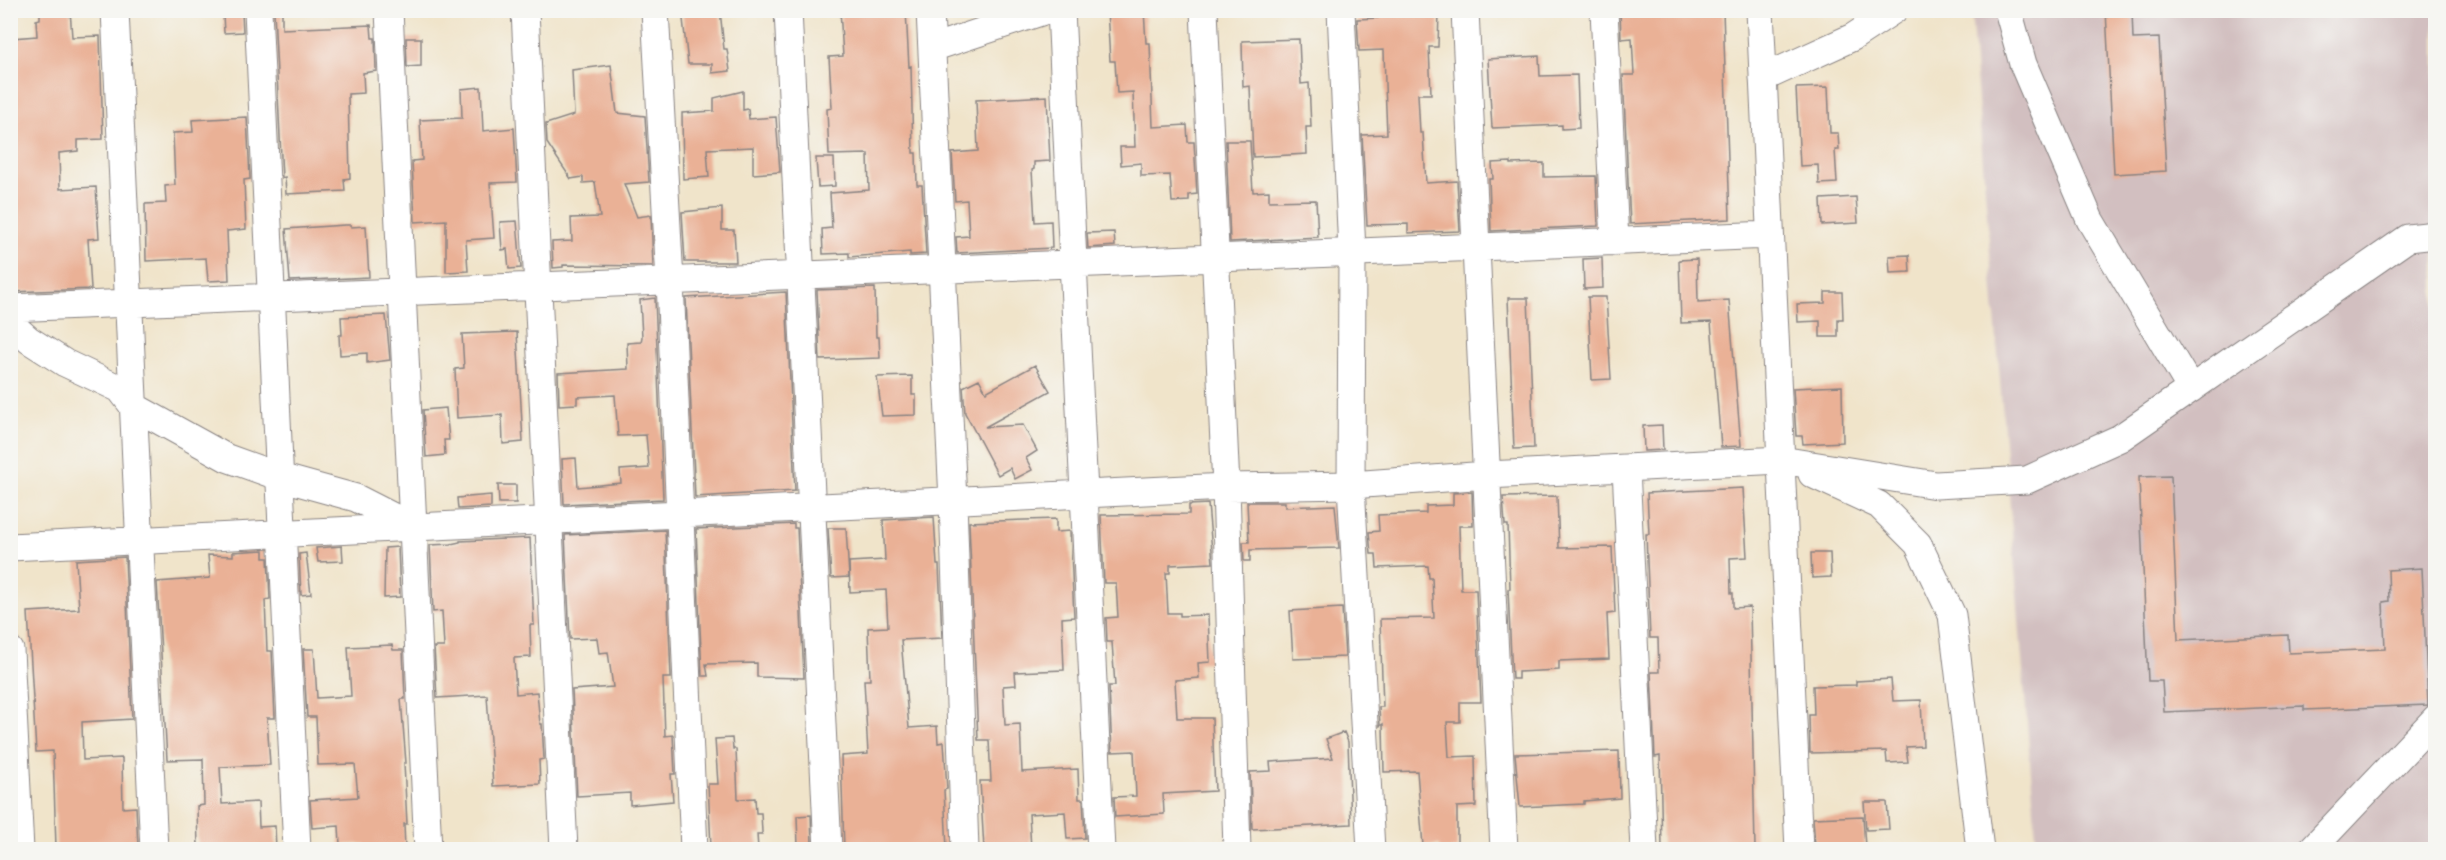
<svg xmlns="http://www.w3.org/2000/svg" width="2446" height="860" viewBox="0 0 2446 860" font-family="Sriracha,sans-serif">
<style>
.industrial{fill:#d2bfc0}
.building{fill:#eab196}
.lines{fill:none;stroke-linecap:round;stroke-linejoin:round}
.minor-casing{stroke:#898382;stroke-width:29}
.minor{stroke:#fff;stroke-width:27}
</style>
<rect width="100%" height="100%" fill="#f6f6f2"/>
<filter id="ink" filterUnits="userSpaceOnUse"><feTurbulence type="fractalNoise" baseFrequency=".0167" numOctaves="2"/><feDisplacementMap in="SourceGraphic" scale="12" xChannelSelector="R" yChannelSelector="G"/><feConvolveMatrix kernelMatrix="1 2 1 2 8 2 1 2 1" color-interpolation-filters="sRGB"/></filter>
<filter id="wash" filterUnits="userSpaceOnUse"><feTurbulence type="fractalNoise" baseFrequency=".008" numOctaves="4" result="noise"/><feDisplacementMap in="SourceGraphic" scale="24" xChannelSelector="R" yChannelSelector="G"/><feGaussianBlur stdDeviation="1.35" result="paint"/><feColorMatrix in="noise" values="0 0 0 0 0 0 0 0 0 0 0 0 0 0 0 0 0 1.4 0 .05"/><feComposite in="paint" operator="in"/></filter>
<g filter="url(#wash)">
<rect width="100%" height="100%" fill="#f0e4ca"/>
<path class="industrial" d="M1971,11H2435V849H2037Z"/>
<g id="blocks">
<path class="building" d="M40,10H70L72,37L100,36L103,139L78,140V151L59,153L60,189L96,187L99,238L88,239L91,289L10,292V243H13L12,230H14L11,159L14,158L10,105V73H14L12,38L37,36L36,20L40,19Z
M682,10H720L724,49H727L730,71L712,73V64H688Z
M840,10H906L909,67L911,66L913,153H916L917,185H922L926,254L910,255V252L849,257V253L823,254L822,229L832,228L830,193L869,190L868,154L829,155L827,109L832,108L829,57L843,56Z
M1107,10H1144L1146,43H1150L1153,127L1187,125L1188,142H1194L1197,194L1189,195V201L1172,202L1170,175L1141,176V163L1121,165L1120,147H1135L1133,92L1117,93L1115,61H1110Z
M1384,10L1439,11L1438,47H1429L1431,94H1418L1420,133H1423L1426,183L1457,181L1460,231L1408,233V224L1367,225L1362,135L1387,134L1385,84L1384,50L1359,51L1357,19L1378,18V13H1384Z
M1620,10H1723L1730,219L1630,224L1623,75H1634L1632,38L1621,39Z
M2106,10H2132L2133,39L2159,38L2166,171L2114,174Z
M274,11H282V29L371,25L372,38H375L376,71L363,73L364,93L348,94L350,178L344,179L345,191L286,194L285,177L282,178Z
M242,13L243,32L224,33L223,14Z
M406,38H421V66L407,67Z
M1299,39L1301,84L1309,83L1311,127H1306L1307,154L1253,157L1250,86L1243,87L1242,41Z
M1539,56L1540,76L1577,75L1579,128L1562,129V125L1492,128L1488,59Z
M611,65L617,113L645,116L649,182L624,184L637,217L651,215L653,266L563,265V267L553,268L552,242L572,241L571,218L600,217L595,182L583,183V177L571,179L547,143L546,124L574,115L572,70Z
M481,87L483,131L514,128L517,182L490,183L494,238L466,240L468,271L446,272V220L415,222L412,161L422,160L420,120L462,118L461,89Z
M1828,87L1830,133H1838L1839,150H1835L1837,183L1819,184L1818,165L1800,166L1796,88Z
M743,91V110L748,109L749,119L776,117L780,172L753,174V147L707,149L709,177L683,179L682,113L714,111V98Z
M1047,96L1050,161L1034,162V169L1032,170L1035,222L1051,221L1052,248L957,253L956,237L969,236L967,200L955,201L952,153L978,151L976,100Z
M247,117L250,179L244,180L246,229L227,231L229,280L208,281L206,258L146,261L145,204L166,203L165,186L175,185L173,133L193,132L192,120Z
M1226,141H1250L1253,192L1269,191V201L1316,200L1318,237L1230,242Z
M816,158H834L835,186L818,187Z
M1511,162V164L1544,163V177L1596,176L1598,226L1491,231L1489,179H1493L1492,163Z
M1856,197L1858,223L1822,225L1821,199Z
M722,208V230H734L736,262H685L682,212Z
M517,221L521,268L509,269L507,249L502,250L500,222Z
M345,225H351V227L366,226L369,277L290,281L286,229Z
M1114,232L1115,246L1088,248L1087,233Z
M1909,255L1910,272L1890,273L1889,256Z
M1602,258L1603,288L1584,289L1583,259Z
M1697,259L1698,302L1729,300L1741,446L1721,447L1711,322L1681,323L1679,260Z
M875,288L876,337H879L880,358L820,360L817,290Z
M786,292L795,491L695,497L686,298Z
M1825,292H1842L1843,319H1838V337H1820V321L1798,322L1797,304L1825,303Z
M1588,297H1606L1611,379L1592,380Z
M655,298L663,499L564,504L562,459L576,458L578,487L621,483L620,470L649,468L646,435L618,436L615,395L577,397V404L559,405L558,373L628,369L627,343L641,342L642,337L640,300Z
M1508,298H1528L1534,448L1514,449Z
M386,315L390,360L367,363V353L340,355L339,335H342L341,317Z
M517,332L523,442L503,444L502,415L457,418L455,369L464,368L462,334Z
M1035,365L1050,391L985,427L1023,425L1037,451L1026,458L1032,470L1015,479L1010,468L998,475L965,413L963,387L979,379L986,392Z
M912,376V395H916V415L882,416L877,377Z
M1842,386L1843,442L1803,444L1802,436H1796L1793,388Z
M446,408L449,440H444L445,455L426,457L423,410Z
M1662,425L1663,450L1644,451L1643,426Z
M2171,476L2178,640L2288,635L2289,653L2385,649L2383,602L2389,601L2388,570L2422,568L2428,705L2304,710V706L2164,712L2162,681H2148L2139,477Z
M498,485H516V503H499Z
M1743,488L1747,557L1730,558L1731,593H1733V608L1750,607L1755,849H1662L1660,756L1655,757L1651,672H1659L1658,638H1650L1646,534H1649L1647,493Z
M1472,492L1473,526H1459L1461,590H1476L1481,702H1460V722H1447L1449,757L1475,756L1476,806L1457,807V849H1439V845L1423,846L1417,771L1384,772L1383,724L1380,726L1379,707H1383L1380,619L1434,618L1432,578H1429L1428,566L1377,568L1376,554H1371L1369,532L1379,531L1378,515L1426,513V506L1453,505V493Z
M491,495V507L458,509L457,498Z
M1557,496L1559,548L1612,547L1615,613L1607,614L1609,659L1559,661V670L1518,672V679H1512L1508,589H1510L1508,525H1505L1503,497Z
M1247,502H1285V507L1335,505L1339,548L1250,550V561H1244L1243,542H1249Z
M1208,504L1213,563L1170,565V573H1166L1168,613H1180V616L1208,615L1210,662L1198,663L1199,678L1175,680L1177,718H1212L1215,791L1163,794L1164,814L1115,817L1114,797L1136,796L1134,751L1112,752L1109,686H1115L1112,642H1107L1106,618L1118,617L1116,583H1104L1101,515L1189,514V505Z
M934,517L937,565H939L942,638L901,640L909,728L937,726L938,743L944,742L947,789L944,790L947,849H844L841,756L868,754L864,680H870L868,628L888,627L886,590L850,592L849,562L885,560L883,520Z
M1056,519V532L1070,531L1074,617L1062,618L1064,670L1015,672L1016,685L1003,686L1005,725L1020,724L1022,772L1078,769L1079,799H1083L1085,838L1067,839L1065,812L1029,814L1031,849H984L980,781H991L989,740H978L969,522Z
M794,524V528H797L804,678L757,677V663L706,664L708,676H702L696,529Z
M828,528H846L849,577L831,578Z
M665,530L671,678H663L665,736L673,735L675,774H671L673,801L630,805V793L577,796L572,690L613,687L608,652L599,653L597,638L570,639L565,535Z
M530,538L534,625H530L531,657L514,658L516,694L537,692L540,724H542L544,759L539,760L540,784L493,786L487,695L437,698L434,647H444L442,611L433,612L430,545L451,544L460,542V541Z
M342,546L343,561L318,562L316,548Z
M398,547L400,597L384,598L385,548Z
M264,550V558H268L270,599L265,600L267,651H272L275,718H267L270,765L220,767L222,804L258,802L259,827L275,826L276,849H198L197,806L204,805L203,759L167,760L157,582L210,578L208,555L233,556V552Z
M306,553L311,594L301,595L299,554Z
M1811,553H1830L1831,577L1812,578Z
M125,557L132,719L82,722L83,760L122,758L123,808L136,807L138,847L56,848L53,751L36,752L28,612L79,609L76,560Z
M1342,608L1345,657L1293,659L1290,611Z
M392,645L393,650H403L405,699H401L406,763H404L407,824H404L405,849H364V844L340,845L339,826L312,828L310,800L358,797L355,764L318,765L316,717H307L303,649H314L317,698L351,696L348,647Z
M1891,679L1893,701L1921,700L1923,746L1906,747L1908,762L1887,763L1886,751L1810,753L1809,715H1814L1813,686L1856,685V681Z
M1344,732L1348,742L1351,824L1252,829L1250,772L1271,771L1270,762L1333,758L1326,739Z
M732,738L733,749H736L738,799L755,798L756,813H761L762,832V834H757L758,849H723L722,846L711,847L708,784H718L715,739Z
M1619,751L1620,798L1584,801V804L1520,807L1515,754Z
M1864,802H1887L1889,829L1866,830Z
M811,815L812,846L798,847L797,816Z
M1863,816L1865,847L1815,846L1813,818Z"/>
</g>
</g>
<g filter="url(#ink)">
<use href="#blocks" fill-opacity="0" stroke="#898382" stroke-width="1.5"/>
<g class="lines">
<g class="minor-casing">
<path id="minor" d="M115,10L154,850
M258,10L297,850
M389,10L428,850
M525,10L564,850
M655,10L670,281L694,850
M788,10L828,850
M930,10L953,501L965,850
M1061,10L1101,850
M1204,10L1226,487L1237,850
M1341,10L1352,252L1351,485L1371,850
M1465,10L1504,850
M1604,10L1615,242
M1760,10L1799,850
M2008,10L2023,64L2090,220L2191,389
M932,48L1047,10
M1763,78L1853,37L1894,10
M10,308L1770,235
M10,323L29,340L65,363L120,389L133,406L227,458L280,477L356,498L411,526
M1626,468L1644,850
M1812,474L1879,505L1918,544L1952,615L1980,850
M10,547L1226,487L1351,485L1487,475L1781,460L1936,485L2027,480L2120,438L2408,238L2436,235
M10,650L20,850
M2311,850L2436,718"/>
</g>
<use href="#minor" class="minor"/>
</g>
</g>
<rect width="2446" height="860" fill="none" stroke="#f6f6f2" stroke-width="36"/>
</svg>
